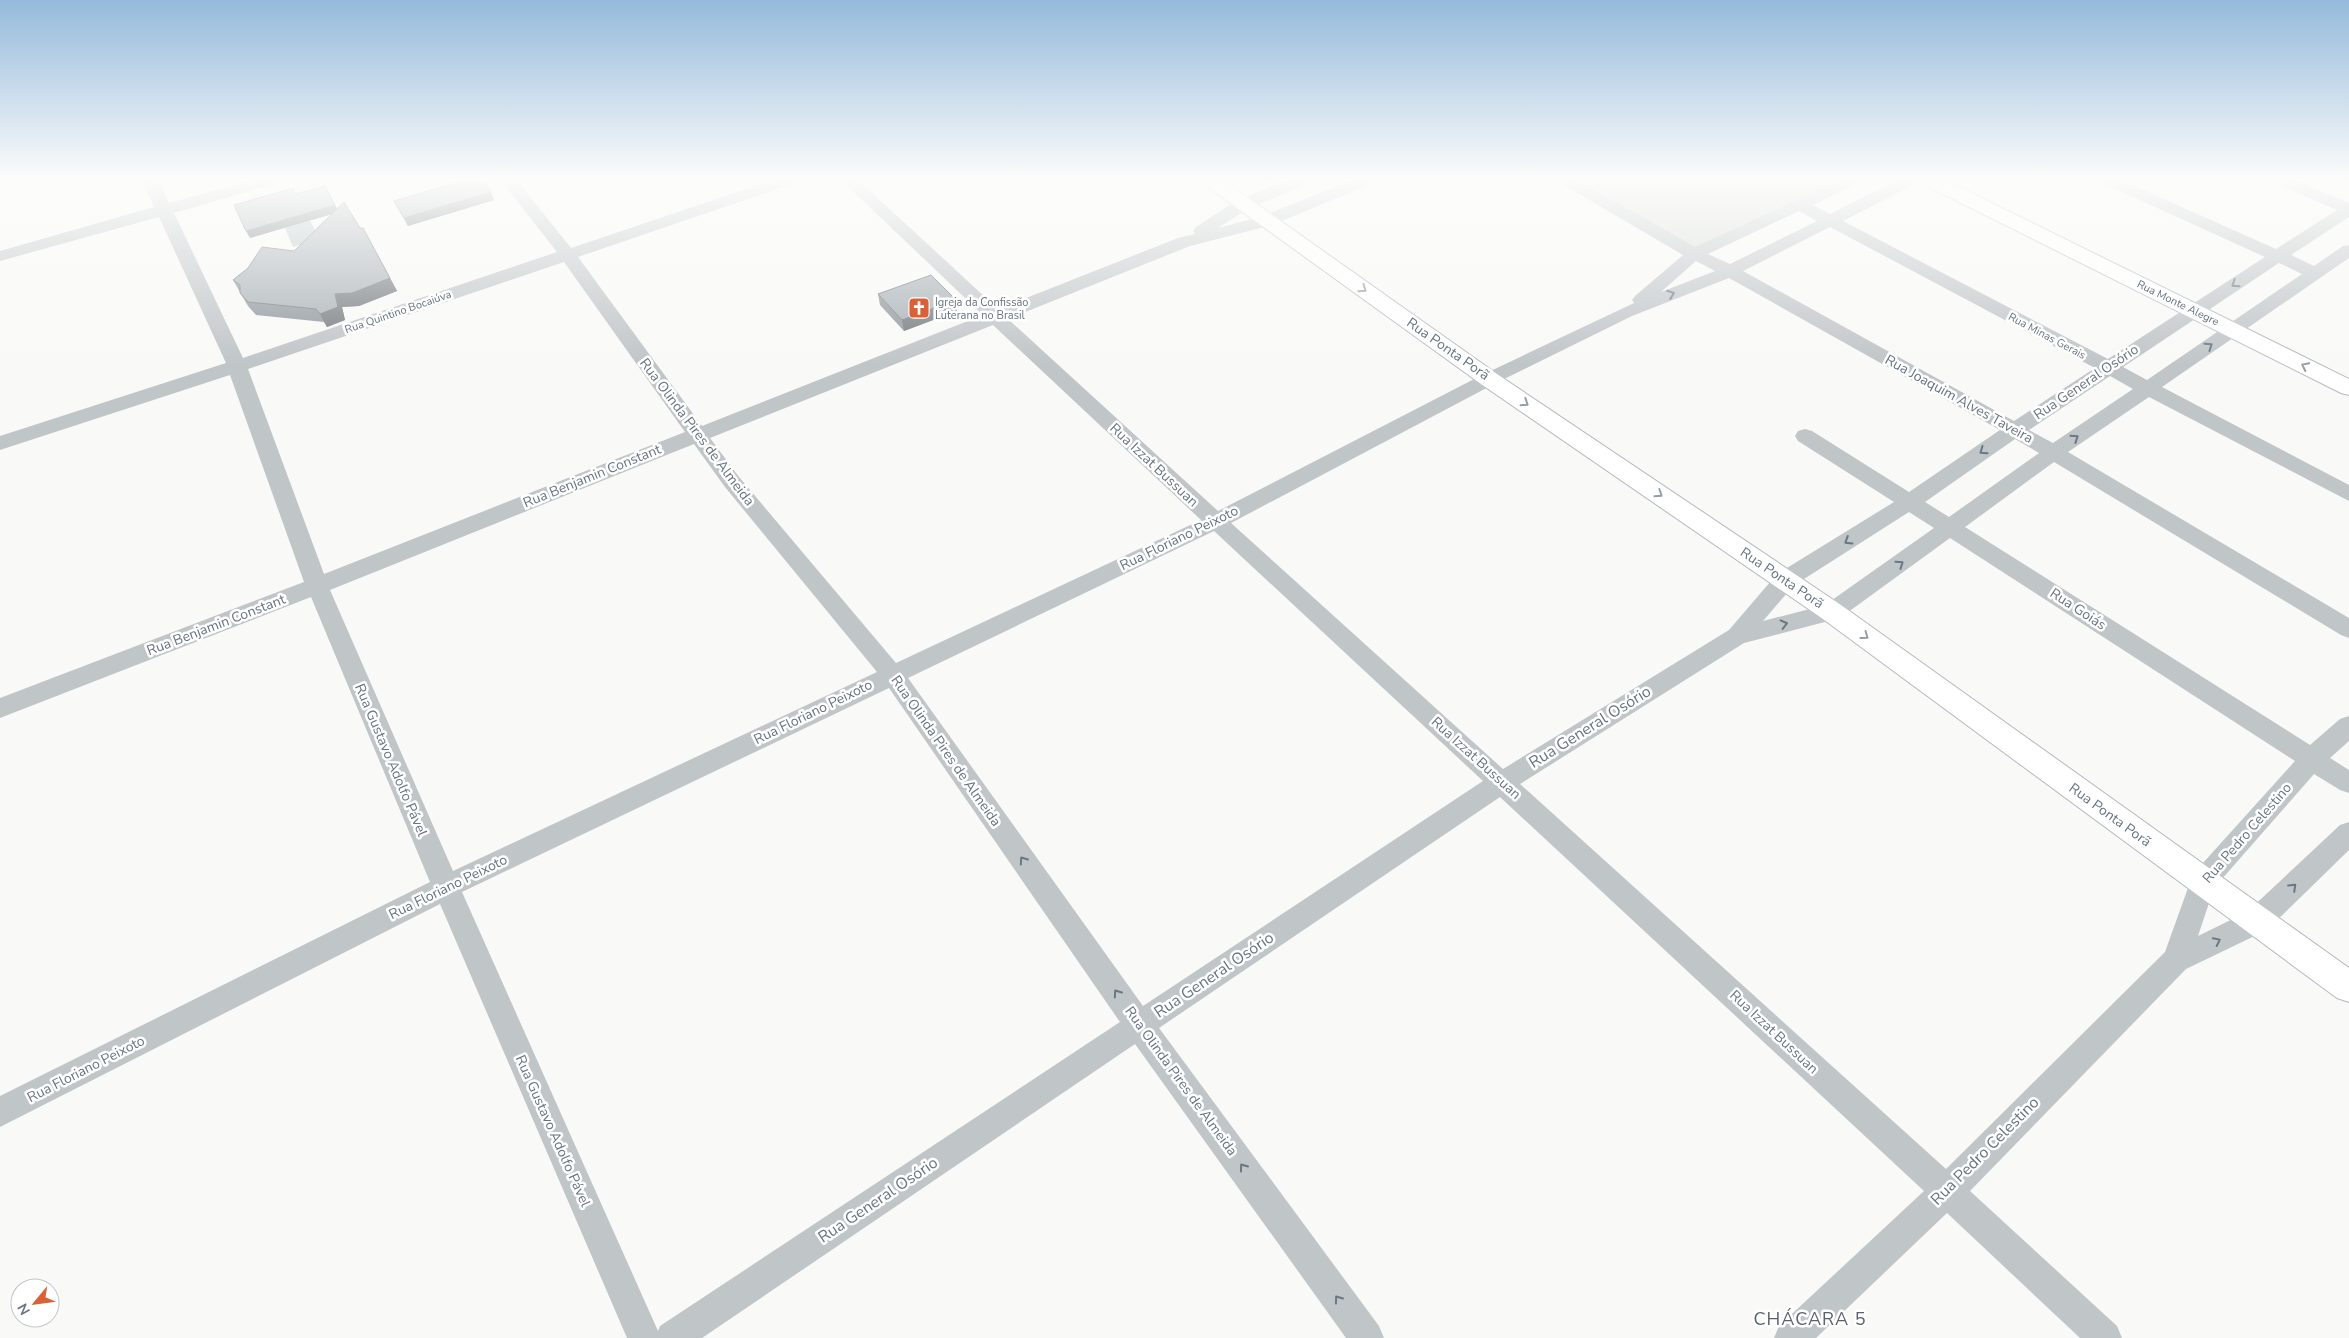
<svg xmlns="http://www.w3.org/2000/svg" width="2349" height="1338" viewBox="0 0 2349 1338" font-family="'Nunito Sans',sans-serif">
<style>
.green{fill:#d9ded7}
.water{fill:#b9c4c8}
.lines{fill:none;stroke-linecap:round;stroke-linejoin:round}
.secondary-casing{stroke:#b5babf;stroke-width:2}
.street{fill:#c0c5c8;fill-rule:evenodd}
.secondary{fill:#fff;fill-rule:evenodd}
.wall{fill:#90979d}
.shaded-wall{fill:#767b7f}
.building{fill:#a8b0b6;stroke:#767b7f}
.oneway{stroke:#6a7884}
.oneway2{stroke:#949ea6}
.labels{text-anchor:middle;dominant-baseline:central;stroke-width:5;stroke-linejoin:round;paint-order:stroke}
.far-poi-label{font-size:11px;fill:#667480;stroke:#fff;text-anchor:start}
.far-street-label{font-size:11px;fill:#667480;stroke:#fff}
.street-label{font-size:14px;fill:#667480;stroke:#fff}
.near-street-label{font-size:16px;fill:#667480;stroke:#fff}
.near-neighbourhood-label{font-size:18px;letter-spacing:1px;fill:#58626c;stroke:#fff}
</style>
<rect width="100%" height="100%" fill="#f9f9f7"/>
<path class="green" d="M1577,178H1844L1694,248Z"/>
<path class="water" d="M310,220L319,239L293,247L285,228Z"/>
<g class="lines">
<g class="secondary-casing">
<path id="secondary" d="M1199,178H1220L1497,374L1841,605L2349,968V1002L2337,998L1823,619L1481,384L1201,182Z
M1917,178H1941L2349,379V395L2341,393L1919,182Z"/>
</g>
<path class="street" d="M141,178H157L169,203L260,178H286L284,181L174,213L243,358L557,252L499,178H515L571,248L779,178H803L801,181L578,257L702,426L983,315L839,178H856L998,309L1178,238L1195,234L1193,231L1196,227L1237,200L1295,178H1318L1316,181L1249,208L1218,228L1260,217L1358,178H1380L1378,181L1272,225L1190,246L1008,319L1218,511L1482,375L1634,303L1632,300L1635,296L1683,255L1557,181L1555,178H1575L1695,247L1844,178H1865L1863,181L1813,205L1830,214L1902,178H1923L1921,181L1843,221L2108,359L2265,257L2098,181L2096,178H2117L2276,249L2337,210L2270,181L2268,178H2290L2349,203V217L2291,255L2314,266L2343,246L2349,245V258L2162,387L2349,485V501L2149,397L2068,452L2349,618V638L2341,635L2054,462L1965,527L2310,745L2340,719L2349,716V741L2330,758L2349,770V793L2340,790L2314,774L2214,888L2198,936L2247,912L2340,825L2349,822V850L2267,930L2186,969L1970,1191L2117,1326L2122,1338H2080L1947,1213L1816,1338H1774L1779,1326L1924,1191L1500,797L1159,1028L1379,1326L1384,1338H1346L1135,1044L702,1338H627L440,904L0,1127V1096L430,882L311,597L0,718V698L304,582L230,375L0,450V436L226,363L159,217L0,261V251L154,207ZM1799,211L1817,221L1730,264L1708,254ZM1830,227L2095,368L2014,421L1743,271ZM1696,261L1715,271L1661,292ZM564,262L685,432L324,574L248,369ZM2279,263L2302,274L2147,380L2123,367ZM1729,278L2000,430L1909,492L1812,431L1805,429L1798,431L1795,436L1798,441L1894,502L1777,574L1729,630L1503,769L1231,523L1496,383L1632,316ZM993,325L1201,520L896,663L739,477L710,438ZM2110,376L2133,389L2053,443L2029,430ZM2015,439L2039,453L1949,517L1925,502ZM694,444L725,487L877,672L453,871L330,590ZM1909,512L1934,528L1825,605L1763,621L1793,586ZM1214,531L1483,781L1143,1006L908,678ZM1950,538L2295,761L2193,874L2165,952L1946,1169L1520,784L1744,643L1840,618ZM889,688L1120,1022L660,1326L658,1331L462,892Z"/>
<use href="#secondary" class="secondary"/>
</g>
<path class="wall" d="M189,178H213L209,182L191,180Z
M325,186L337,209L390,278L397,291L359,306L342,307L345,320L327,327L324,322L256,315L248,306L233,280L294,251L332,214L250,238L296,194Z
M494,200L408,226L394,201Z
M878,294L956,300L957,311L904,331L880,305Z"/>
<path class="shaded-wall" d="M207,178H213L209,182Z
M491,192L494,200L408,226L404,218Z
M335,205L339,212L250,238L246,231Z
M390,278L397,291L359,306L342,307L345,320L327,327L320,314L335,294Z
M956,300L957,311L904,331L902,320Z"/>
<path class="building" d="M472,178H482L491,192L404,218L394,201Z
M325,186L335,205L246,231L234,205L293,188L295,194Z
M344,202L360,228H363L390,278L352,293L335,294L338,307L320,314L316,309L248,302L240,293V285L233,280L248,268L262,247L294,251Z
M931,275L956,300L902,320L878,294Z"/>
<defs><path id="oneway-chevron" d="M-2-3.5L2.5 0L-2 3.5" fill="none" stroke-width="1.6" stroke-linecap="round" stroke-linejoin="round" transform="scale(1.25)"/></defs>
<g class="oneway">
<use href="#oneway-chevron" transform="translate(2235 284) rotate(147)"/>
<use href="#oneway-chevron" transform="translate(1671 294) rotate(-21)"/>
<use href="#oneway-chevron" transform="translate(2209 346) rotate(-35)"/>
<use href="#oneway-chevron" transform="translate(2075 438) rotate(-34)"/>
<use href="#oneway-chevron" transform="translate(1983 451) rotate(145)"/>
<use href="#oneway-chevron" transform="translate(1848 541) rotate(148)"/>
<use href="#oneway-chevron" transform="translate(1900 564) rotate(-35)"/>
<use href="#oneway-chevron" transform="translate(1784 624) rotate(-14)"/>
<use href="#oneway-chevron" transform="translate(1023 860) rotate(-125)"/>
<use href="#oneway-chevron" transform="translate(2293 887) rotate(-44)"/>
<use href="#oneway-chevron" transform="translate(2217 941) rotate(-26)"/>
<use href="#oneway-chevron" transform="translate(1117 993) rotate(-125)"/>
<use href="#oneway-chevron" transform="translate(1243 1167) rotate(-126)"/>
<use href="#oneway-chevron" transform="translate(1338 1299) rotate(-126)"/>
</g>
<g class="oneway2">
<use href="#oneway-chevron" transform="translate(1363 289) rotate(35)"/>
<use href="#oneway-chevron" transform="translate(2305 366) rotate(-154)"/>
<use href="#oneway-chevron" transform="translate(1525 403) rotate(34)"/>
<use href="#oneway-chevron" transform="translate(1659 494) rotate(34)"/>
<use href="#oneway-chevron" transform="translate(1865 636) rotate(36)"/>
</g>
<linearGradient id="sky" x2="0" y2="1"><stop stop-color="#95badb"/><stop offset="0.49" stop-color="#fcfcfb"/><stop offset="1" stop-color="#fcfcfb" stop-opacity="0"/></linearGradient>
<rect width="2349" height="365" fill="url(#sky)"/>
<defs>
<g id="church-square" transform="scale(1.125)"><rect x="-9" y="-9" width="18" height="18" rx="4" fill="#d96037" stroke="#fff"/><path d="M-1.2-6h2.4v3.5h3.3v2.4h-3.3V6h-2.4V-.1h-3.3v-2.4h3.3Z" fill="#fff"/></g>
</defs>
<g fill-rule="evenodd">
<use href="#church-square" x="919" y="308"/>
</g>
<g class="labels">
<g class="far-poi-label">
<text x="935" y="302">Igreja da Confissão<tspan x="935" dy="13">Luterana no Brasil</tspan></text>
</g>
<g class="far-street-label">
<text transform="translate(2178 303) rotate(26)">Rua Monte Alegre</text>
<text transform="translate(398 312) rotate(-19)">Rua Quintino Bocaiúva</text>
<text transform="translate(2047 336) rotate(28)">Rua Minas Gerais</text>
</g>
<g class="street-label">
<text transform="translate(1448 349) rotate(35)">Rua Ponta Porã</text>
<text transform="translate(2086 382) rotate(-34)">Rua General Osório</text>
<text transform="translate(1959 399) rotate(29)">Rua Joaquim Alves Taveira</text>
<text transform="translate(697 432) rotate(53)">Rua Olinda Pires de Almeida</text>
<text transform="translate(1154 465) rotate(43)">Rua Izzat Bussuan</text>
<text transform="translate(592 476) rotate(-22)">Rua Benjamin Constant</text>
<text transform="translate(1179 538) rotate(-26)">Rua Floriano Peixoto</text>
<text transform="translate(1782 578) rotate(34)">Rua Ponta Porã</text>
<text transform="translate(2078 609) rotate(33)">Rua Goiás</text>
<text transform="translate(216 625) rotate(-21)">Rua Benjamin Constant</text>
<text transform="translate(813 712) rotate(-26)">Rua Floriano Peixoto</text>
<text transform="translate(946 751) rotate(55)">Rua Olinda Pires de Almeida</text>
<text transform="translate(1476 758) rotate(42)">Rua Izzat Bussuan</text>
<text transform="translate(391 760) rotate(67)">Rua Gustavo Adolfo Pável</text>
<text transform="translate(2110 815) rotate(36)">Rua Ponta Porã</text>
<text transform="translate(2247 833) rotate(-49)">Rua Pedro Celestino</text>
<text transform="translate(448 887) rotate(-26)">Rua Floriano Peixoto</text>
<text transform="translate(1774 1032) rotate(43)">Rua Izzat Bussuan</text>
<text transform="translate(86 1069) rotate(-27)">Rua Floriano Peixoto</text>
<text transform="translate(1181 1081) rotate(54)">Rua Olinda Pires de Almeida</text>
<text transform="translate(553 1131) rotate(66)">Rua Gustavo Adolfo Pável</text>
</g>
<g class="near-street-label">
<text transform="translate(1590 727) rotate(-32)">Rua General Osório</text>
<text transform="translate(1214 975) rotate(-34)">Rua General Osório</text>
<text transform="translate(1985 1151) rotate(-45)">Rua Pedro Celestino</text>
<text transform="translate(878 1200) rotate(-34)">Rua General Osório</text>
</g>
<g class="near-neighbourhood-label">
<text x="1810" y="1319">CHÁCARA 5</text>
</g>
</g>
<g transform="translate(35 1303) rotate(241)"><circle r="24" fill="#ffffff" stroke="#c2c7cc"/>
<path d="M0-4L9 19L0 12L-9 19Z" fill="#d96037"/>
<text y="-8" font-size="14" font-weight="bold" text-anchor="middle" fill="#667480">N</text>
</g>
</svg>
